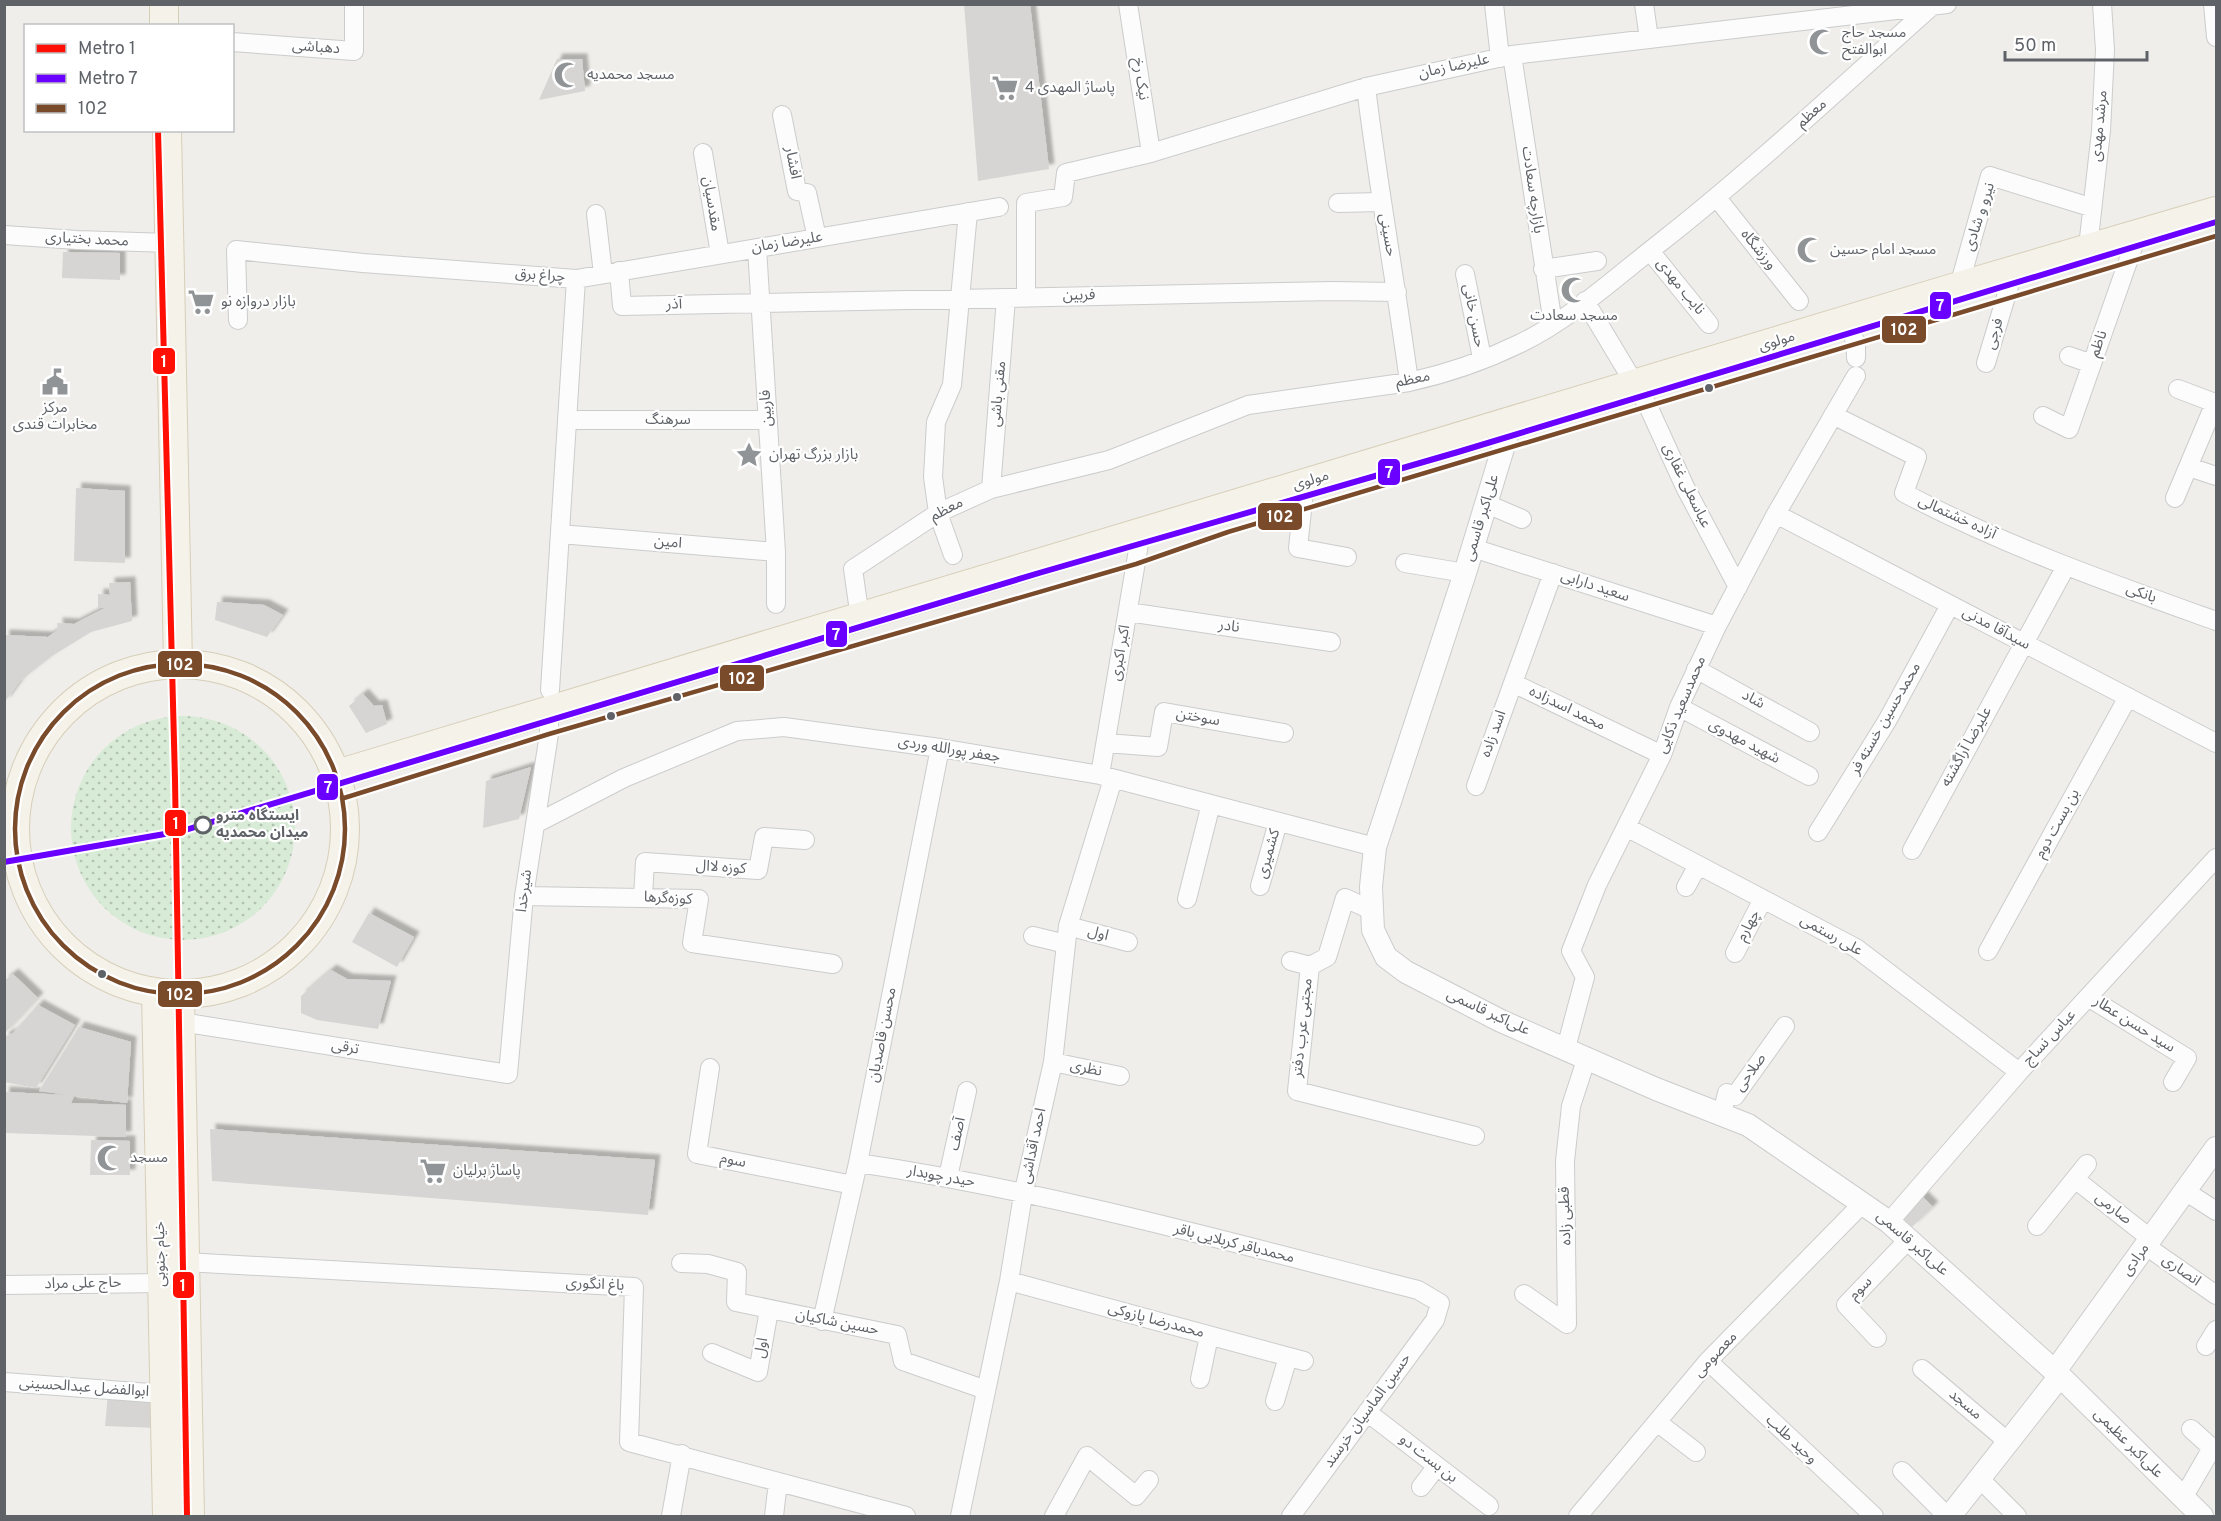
<svg xmlns="http://www.w3.org/2000/svg" width="2221" height="1521" viewBox="0 0 2221 1521" font-family="Overpass,'Noto Sans Arabic',sans-serif">
<style>
.grass{fill:url(#grass-dots)}
.building{fill:#d6d5d3;filter:url(#shadow)}
.lines{fill:none;stroke-linecap:round;stroke-linejoin:round}
.minor-casing{stroke:#cbcccc;stroke-width:20}
.tertiary-casing{stroke:#cbcccc;stroke-width:24}
.primary-casing{stroke:#d7ceb8;stroke-width:30}
.minor{stroke:#fdfcfc;stroke-width:18}
.tertiary{stroke:#fdfcfc;stroke-width:22}
.primary{stroke:#f4f2e9;stroke-width:28}
.bus-1-casing{stroke:#fff;stroke-width:9}
.bus-1{stroke:#7a4b2a;stroke-width:4.5}
.metro-1-casing{stroke:#fff;stroke-width:10}
.metro-2-casing{stroke:#fff;stroke-width:10}
.metro-1{stroke:#ff0f04;stroke-width:6}
.metro-2{stroke:#6a00ff;stroke-width:6}
.bus-dot{fill:#5f6368;stroke:#fff;stroke-width:2}
.stop-dot{fill:#fff;stroke:#5f6368;stroke-width:3}
.labels{text-anchor:middle;dominant-baseline:central;stroke-width:4.5;stroke-linejoin:round;paint-order:stroke}
.poi-label{font-size:15px;fill:#5f6368;stroke:#fff;text-anchor:start}
.street-label{font-size:15px;fill:#5f6368;stroke:#fff}
.stop-label{font-size:15px;font-weight:bold;fill:#5f6368;stroke:#fff;text-anchor:start}
.line-badge{stroke:#fff;stroke-width:2}
.badge-label{font-size:16px;text-anchor:middle;font-weight:bold;fill:#fff}
</style>
<defs>
<pattern id="grass-dots" width="8" height="8" patternUnits="userSpaceOnUse" patternTransform="scale(1.5)"><rect width="8" height="8" fill="#d8ebd6"/><path d="M2 2h.1M6 6h.1" fill="none" stroke="#b2c2b1" stroke-width="1.8" stroke-linecap="round"/></pattern>
<filter id="shadow"><feDropShadow dx="5.5" dy="-5.5" stdDeviation="1.5" flood-color="#0004"/></filter>
</defs>
<rect width="100%" height="100%" fill="#efeeea"/>
<path class="grass" d="M71 828a112 112 0 1 1 224 0a112 112 0 1 1-224 0Z"/>
<path class="building" d="M964,4H1030L1049,169L978,181Z
M557,59H582L585,91L539,100Z
M63,252L120,253V280L62,278Z
M76,488L125,491V563L74,561Z
M130,582L132,621L91,632L52,656L20,681L4,703V635L48,637L58,630L57,623L74,624L105,608H98V594L110,595L109,583Z
M217,602L264,605L283,615L267,637L215,620Z
M363,694L374,706L382,705L387,724L366,733L349,706Z
M531,767L519,819L483,828L486,781Z
M369,913L414,937L397,967L352,942Z
M331,970L347,979L391,981L378,1029L317,1020L301,1013V996Z
M13,974L38,998L4,1034V981Z
M38,1005L75,1025L36,1088L4,1082V1037L13,1033Z
M79,1027L131,1042L127,1103L74,1096L71,1103L126,1105V1137L4,1133V1092L70,1095L39,1091Z
M210,1129L655,1160L648,1215L212,1181Z
M91,1140L130,1141V1175H90Z
M1922,1196L1933,1207L1912,1227L1902,1217Z
M108,1394L157,1398L158,1428L105,1426Z"/>
<g class="lines">
<g class="minor-casing">
<path id="minor" d="M1128,4L1151,153
M1494,4L1500,58
M1644,4L1649,39
M2213,4L2216,37
M232,42L354,51V4
M1512,55L1553,324
M1366,87C1378,186 1396,284 1409,382
M782,115L797,191L807,193L817,238
M703,153L720,254
M1717,198L1799,301
M1338,203L1381,202
M596,214L603,274
M4,235L77,240L169,243
M2088,247L2101,131L2105,50L2102,4
M757,248L776,552V604
M1650,251L1709,324
M1543,269L1597,261
M619,271L622,306L1333,291L1397,292
M1465,274L1482,358
M576,279L999,207
M1959,286L1990,176L2090,207
M1026,298V203L1063,197L1066,173L1151,153L1366,87L1512,55L1947,4
M1585,301L1648,406L1685,487L1738,587
M238,320L236,250L363,263L576,279L550,690
M1846,321L1856,343V358
M2069,356L2092,364
M1986,363L2014,270
M1833,415L1917,457L1904,493C2005,546 2110,583 2216,621
M2043,416L2069,429L2138,233
M568,420H768
M2189,467L2216,476
M1305,483L1298,548L1347,557
M991,489L1006,298
M2175,498L2215,403L2178,389
M1487,504L1522,519
M1776,514L2216,743
M560,534L776,552
M1473,548L1717,626
M953,555L938,513L933,477L936,422L952,385L968,212
M1405,563L1465,573
M1553,573L1513,683L1662,755
M1128,612L1331,642
M860,618L853,569L938,513L991,489L1109,460L1248,405L1409,382C1446,374 1486,360 1521,343C1572,318 1616,277 1661,242C1755,168 1842,86 1932,6
M1696,669L1810,732
M1679,707L1809,776
M1106,743L1158,747L1164,712L1284,733
M1100,775L1141,532
M1476,786L1513,683
M535,824L624,778L737,731L784,727L940,748L1100,775L1375,847
M1626,827L1856,948L2019,1072
M1818,832L1887,721L1950,605
M1912,850L2065,568
M1260,886L1278,822
M1686,887L1698,865
M524,896L699,899L692,943L833,964
M643,897L645,862L758,870L764,837L805,840
M1187,899L1211,804
M1371,910L1345,898L1327,957L1310,966L1297,1091L1475,1136
M1068,926L1128,942
M1033,936L1066,944
M1988,951L2128,697
M1735,953L1763,899
M1291,961L1310,966
M2088,997L2187,1058L2173,1082
M181,1022L508,1074L524,896L549,734V710
M1566,1048L1585,977L1571,951L1597,885L1662,755L1679,707L1717,626L1776,514L1856,376
M1053,1062L1120,1076
M710,1068L697,1154L853,1185
M1722,1114L1727,1093L1735,1096L1785,1026
M858,1163C1047,1191 1233,1243 1418,1290L1440,1303L1435,1320L1291,1516
M948,1177L967,1091
M2075,1179L2151,1239
M2185,1191L2216,1211
M1889,1222L2019,1072L2216,858
M2037,1226L2087,1164
M2146,1246L2216,1295
M185,1262L634,1287L629,1442L906,1516
M681,1263L708,1264L737,1272L736,1302L897,1335L903,1361L986,1390
M1009,1281L1304,1361
M4,1285L162,1283
M1524,1294L1567,1324L1565,1161L1571,1106L1587,1057
M822,1321L858,1163L940,748
M1877,1338L1846,1305L1908,1240
M2206,1346L2216,1330
M712,1353L758,1372L769,1310
M1708,1361L1874,1516
M1922,1369L2007,1441
M1200,1379L1209,1336
M4,1382L163,1394
M1275,1401L1288,1357
M1367,1412L1489,1506
M1657,1422L1696,1452
M1902,1471L1947,1516
M1979,1478L2017,1516
M1421,1487L1437,1466
M2183,1498L2212,1448L2191,1429
M671,1516L682,1454
M774,1516L778,1482
M960,1516L1009,1281L1023,1195L1053,1062L1068,926L1113,779
M1054,1516L1087,1456L1136,1496L1149,1480
M1578,1516L1708,1361L1863,1203"/>
</g>
<g class="tertiary-casing">
<path id="tertiary" d="M1511,422L1465,573L1375,847L1371,887L1373,930L1386,957L1406,972L1501,1021L1656,1089L1748,1125L1889,1222L2060,1376L2202,1516
M2055,1371L2216,1148
M1950,1516L2060,1376"/>
</g>
<g class="primary-casing">
<path id="primary" d="M164,4V26
M167,130L178,664
M15 829a165 165 0 1 1 330 0a165 165 0 1 1-330 0Z
M337,774L1959,286L2216,211
M156,992L167,1516
M180,994L190,1516"/>
</g>
<use href="#minor" class="minor"/>
<use href="#tertiary" class="tertiary"/>
<use href="#primary" class="primary"/>
<g class="bus-1-casing">
<path id="bus-1" d="M15 829a165 165 0 1 1 330 0a165 165 0 1 1-330 0Z
M344,798L549,734L1136,564L1228,532L2216,236"/>
</g>
<use href="#bus-1" class="bus-1"/>
<g class="metro-1-casing">
<path id="metro-1" d="M158,130L175,780L187,1516"/>
</g>
<g class="metro-2-casing">
<path id="metro-2" d="M4,862L182,831L1039,573L1458,452L2216,222"/>
</g>
<use href="#metro-1" class="metro-1"/>
<use href="#metro-2" class="metro-2"/>
</g>
<defs>
<g id="mosque-bare" transform="scale(2.07)"><path d="M3.5-4.9A6 6 0 1 0 3.5 4.9A5 5 0 1 1 3.5-4.9Z" fill="#919496" stroke="#fff" stroke-width="2.5" paint-order="stroke"/></g>
<g id="supermarket-bare" transform="scale(2.07)"><path d="M-6-5.5h2.5l.6 2H6L4.5 2H-2.5L-4.4-4H-6ZM-1.5 3.2a1.3 1.3 0 1 0 .1 0ZM3 3.2a1.3 1.3 0 1 0 .1 0Z" fill="#919496" stroke="#fff" stroke-width="2.5" paint-order="stroke"/></g>
<g id="civic-bare" transform="scale(2.07)"><path d="M-.6-6.5H3V-4.5H.6V-3L4-1V1h2V6H-6V1h2V-1L-.6-3ZM-1.2 2.5V6h2.4V2.5Z" fill="#919496" stroke="#fff" stroke-width="2.5" paint-order="stroke"/></g>
<g id="sight-bare" transform="scale(2.07)"><path d="M0-6L1.8-2.2L6-1.7L2.9 1.2L3.7 5.4L0 3.3L-3.7 5.4L-2.9 1.2L-6-1.7L-1.8-2.2Z" fill="#919496" stroke="#fff" stroke-width="2.5" paint-order="stroke"/></g>
</defs>
<g fill-rule="evenodd">
<use href="#mosque-bare" x="1822" y="42"/>
<use href="#mosque-bare" x="567" y="75"/>
<use href="#supermarket-bare" x="1005" y="88"/>
<use href="#mosque-bare" x="1810" y="250"/>
<use href="#mosque-bare" x="1574" y="290"/>
<use href="#supermarket-bare" x="201" y="302"/>
<use href="#civic-bare" x="55" y="382"/>
<use href="#sight-bare" x="749" y="455"/>
<use href="#mosque-bare" x="110" y="1158"/>
<use href="#supermarket-bare" x="433" y="1171"/>
</g>
<g class="bus-dot">
<circle cx="1709" cy="388" r="5"/>
<circle cx="677" cy="697" r="5"/>
<circle cx="611" cy="716" r="5"/>
<circle cx="102" cy="974" r="5"/>
</g>
<circle class="stop-dot" cx="203" cy="825" r="8"/>
<g class="labels">
<g class="poi-label">
<text x="1842" y="33">مسجد حاج<tspan x="1842" dy="17">ابوالفتح</tspan></text>
<text x="587" y="75">مسجد محمدیه</text>
<text x="1025" y="88">پاساژ المهدی 4</text>
<text x="1830" y="250">مسجد امام حسین</text>
<text x="221" y="302">بازار دروازه نو</text>
<text x="1574" y="316" text-anchor="middle">مسجد سعادت</text>
<text x="55" y="408" text-anchor="middle">مرکز<tspan x="55" dy="17">مخابرات قندی</tspan></text>
<text x="769" y="455">بازار بزرگ تهران</text>
<text x="130" y="1158">مسجد</text>
<text x="453" y="1171">پاساژ برلیان</text>
</g>
<g class="street-label">
<text transform="translate(316 48) rotate(4)">دهباشی</text>
<text transform="translate(1454 67) rotate(-12)">علیرضا زمان</text>
<text transform="translate(1140 79) rotate(81)">نیک رخ</text>
<text transform="translate(1812 114) rotate(-42)">معظم</text>
<text transform="translate(2100 126) rotate(-85)">مرشد مهدی</text>
<text transform="translate(792 163) rotate(79)">افشار</text>
<text transform="translate(1532 190) rotate(82)">بازارچه سعادت</text>
<text transform="translate(711 204) rotate(81)">مقدسیان</text>
<text transform="translate(1980 217) rotate(-72)">نیرو و شادی</text>
<text transform="translate(1387 235) rotate(80)">حسینی</text>
<text transform="translate(87 240) rotate(3)">محمد بختیاری</text>
<text transform="translate(787 243) rotate(-9)">علیرضا زمان</text>
<text transform="translate(1758 250) rotate(51)">ورزشگاه</text>
<text transform="translate(540 276) rotate(4)">چراغ برق</text>
<text transform="translate(1680 287) rotate(51)">نایب مهدی</text>
<text transform="translate(1079 296) rotate(-1)">فربین</text>
<text transform="translate(674 305) rotate(-1)">آذر</text>
<text transform="translate(1473 316) rotate(79)">حسن خانی</text>
<text transform="translate(1995 334) rotate(-73)">فرجی</text>
<text transform="translate(1777 342) rotate(-17)">مولوی</text>
<text transform="translate(2099 344) rotate(-70)">ناظم</text>
<text transform="translate(1413 380) rotate(-11)">معظم</text>
<text transform="translate(999 394) rotate(-85)">مقنی باشی</text>
<text transform="translate(767 408) rotate(-93)">فاربین</text>
<text x="668" y="420">سرهنگ</text>
<text transform="translate(1311 481) rotate(-17)">مولوی</text>
<text transform="translate(1686 486) rotate(64)">عباسعلی غفاری</text>
<text transform="translate(947 510) rotate(-27)">معظم</text>
<text transform="translate(1482 518) rotate(-73)">علی‌اکبر قاسمی</text>
<text transform="translate(1957 518) rotate(25)">آزاده خشتمالی</text>
<text transform="translate(668 543) rotate(5)">امین</text>
<text transform="translate(1595 587) rotate(18)">سعید دارابی</text>
<text transform="translate(2141 594) rotate(19)">بانکی</text>
<text transform="translate(1229 627) rotate(8)">نادر</text>
<text transform="translate(1996 629) rotate(28)">سیدآقا مدنی</text>
<text transform="translate(1121 653) rotate(-80)">اکبر اکبری</text>
<text transform="translate(1753 700) rotate(29)">شاد</text>
<text transform="translate(1682 705) rotate(-67)">محمدسعید ذکایی</text>
<text transform="translate(1567 709) rotate(26)">محمد اسدزاده</text>
<text transform="translate(1198 718) rotate(10)">سوختن</text>
<text transform="translate(1886 719) rotate(-60)">محمدحسین خسته فر</text>
<text transform="translate(1494 734) rotate(-70)">اسد زاده</text>
<text transform="translate(1744 742) rotate(28)">شهید مهدوی</text>
<text transform="translate(1967 747) rotate(-61)">علیرضا آراگشته</text>
<text transform="translate(949 750) rotate(9)">جعفر پورالله وردی</text>
<text transform="translate(2058 824) rotate(-61)">بن بست دوم</text>
<text transform="translate(1269 854) rotate(-74)">کشمیری</text>
<text transform="translate(721 868) rotate(4)">کوزه لاال</text>
<text transform="translate(525 891) rotate(-83)">شیرخدا</text>
<text transform="translate(668 899) rotate(3)">کوزه‌گرها</text>
<text transform="translate(1749 926) rotate(-62)">چهارم</text>
<text transform="translate(1098 934) rotate(15)">اول</text>
<text transform="translate(1831 936) rotate(29)">علی رستمی</text>
<text transform="translate(1488 1013) rotate(25)">علی‌اکبر قاسمی</text>
<text transform="translate(2134 1025) rotate(32)">سید حسن عطار</text>
<text transform="translate(1303 1028) rotate(-84)">مجتبی عرب دفتر</text>
<text transform="translate(883 1035) rotate(-79)">محسن قاصدیان</text>
<text transform="translate(2050 1038) rotate(-47)">عباس نساج</text>
<text transform="translate(345 1048) rotate(9)">ترقی</text>
<text transform="translate(1086 1069) rotate(12)">نظری</text>
<text transform="translate(1751 1073) rotate(-54)">صلاحی</text>
<text transform="translate(958 1134) rotate(-78)">آصف</text>
<text transform="translate(1034 1146) rotate(-78)">احمد آقداشی</text>
<text transform="translate(733 1161) rotate(11)">سوم</text>
<text transform="translate(941 1177) rotate(10)">حیدر چوبدار</text>
<text transform="translate(2113 1209) rotate(38)">صارمی</text>
<text transform="translate(1566 1216) rotate(-92)">قطبی زاده</text>
<text transform="translate(1234 1244) rotate(14)">محمدباقر کربلایی باقر</text>
<text transform="translate(1912 1244) rotate(41)">علی‌اکبر قاسمی</text>
<text transform="translate(161 1254) rotate(-91)">خیام جنوبی</text>
<text transform="translate(2136 1260) rotate(-54)">مرادی</text>
<text transform="translate(2181 1271) rotate(35)">انصاری</text>
<text transform="translate(83 1284) rotate(-1)">حاج علی مراد</text>
<text transform="translate(595 1285) rotate(3)">باغ انگوری</text>
<text transform="translate(1861 1289) rotate(-46)">سوم</text>
<text transform="translate(1156 1321) rotate(15)">محمدرضا پازوکی</text>
<text transform="translate(837 1323) rotate(11)">حسین شاکیان</text>
<text transform="translate(762 1348) rotate(-80)">اول</text>
<text transform="translate(1716 1355) rotate(-47)">معصومی</text>
<text transform="translate(84 1388) rotate(4)">ابوالفضل عبدالحسینی</text>
<text transform="translate(1965 1405) rotate(40)">مسجد</text>
<text transform="translate(1368 1411) rotate(-54)">حسین الماسیان خرسند</text>
<text transform="translate(1791 1440) rotate(43)">وحید طلب</text>
<text transform="translate(2128 1444) rotate(45)">علی‌اکبر عظیمی</text>
<text transform="translate(1428 1459) rotate(38)">بن بست دو</text>
</g>
<g class="stop-label">
<text x="216" y="816">ایستگاه مترو<tspan x="216" dy="17">میدان محمدیه</tspan></text>
</g>
</g>
<g class="line-badge">
<rect x="1929" y="291" width="23" height="29" rx="6" fill="#6a00ff"/>
<rect x="1881" y="315" width="46" height="29" rx="6" fill="#7a4b2a"/>
<rect x="152" y="347" width="24" height="28" rx="6" fill="#ff0f04"/>
<rect x="1377" y="458" width="24" height="28" rx="6" fill="#6a00ff"/>
<rect x="1257" y="502" width="46" height="29" rx="6" fill="#7a4b2a"/>
<rect x="825" y="620" width="23" height="28" rx="6" fill="#6a00ff"/>
<rect x="157" y="650" width="46" height="28" rx="6" fill="#7a4b2a"/>
<rect x="719" y="664" width="46" height="28" rx="6" fill="#7a4b2a"/>
<rect x="316" y="773" width="23" height="28" rx="6" fill="#6a00ff"/>
<rect x="164" y="809" width="23" height="28" rx="6" fill="#ff0f04"/>
<rect x="157" y="980" width="46" height="28" rx="6" fill="#7a4b2a"/>
<rect x="172" y="1271" width="23" height="28" rx="6" fill="#ff0f04"/>
</g>
<g class="badge-label">
<text x="1940" y="311">7</text>
<text x="1904" y="335">102</text>
<text x="164" y="367">1</text>
<text x="1389" y="478">7</text>
<text x="1280" y="522">102</text>
<text x="836" y="640">7</text>
<text x="180" y="670">102</text>
<text x="742" y="684">102</text>
<text x="328" y="793">7</text>
<text x="176" y="829">1</text>
<text x="180" y="1000">102</text>
<text x="183" y="1291">1</text>
</g>
<rect width="2221" height="1521" fill="none" stroke="#5f6368" stroke-width="12"/>
<rect x="24" y="24" width="210" height="108" fill="#ffffff" stroke="#bfc1c3" stroke-width="1.5"/>
<rect x="36" y="44" width="30" height="9" fill="#ff0f04" stroke="#bfc1c3" stroke-width="1.5"/>
<text x="78" y="54" font-size="18" fill="#5f6368">Metro 1</text>
<rect x="36" y="74" width="30" height="9" fill="#6a00ff" stroke="#bfc1c3" stroke-width="1.5"/>
<text x="78" y="84" font-size="18" fill="#5f6368">Metro 7</text>
<rect x="36" y="104" width="30" height="9" fill="#7a4b2a" stroke="#bfc1c3" stroke-width="1.5"/>
<text x="78" y="114" font-size="18" fill="#5f6368">102</text>
<path d="M2005 51v9h142v-9" fill="none" stroke="#5f6368" stroke-width="3"/>
<text x="2014" y="51" font-size="18" fill="#5f6368" stroke="#ffffff" stroke-width="4.5" paint-order="stroke">50 m</text>
</svg>
